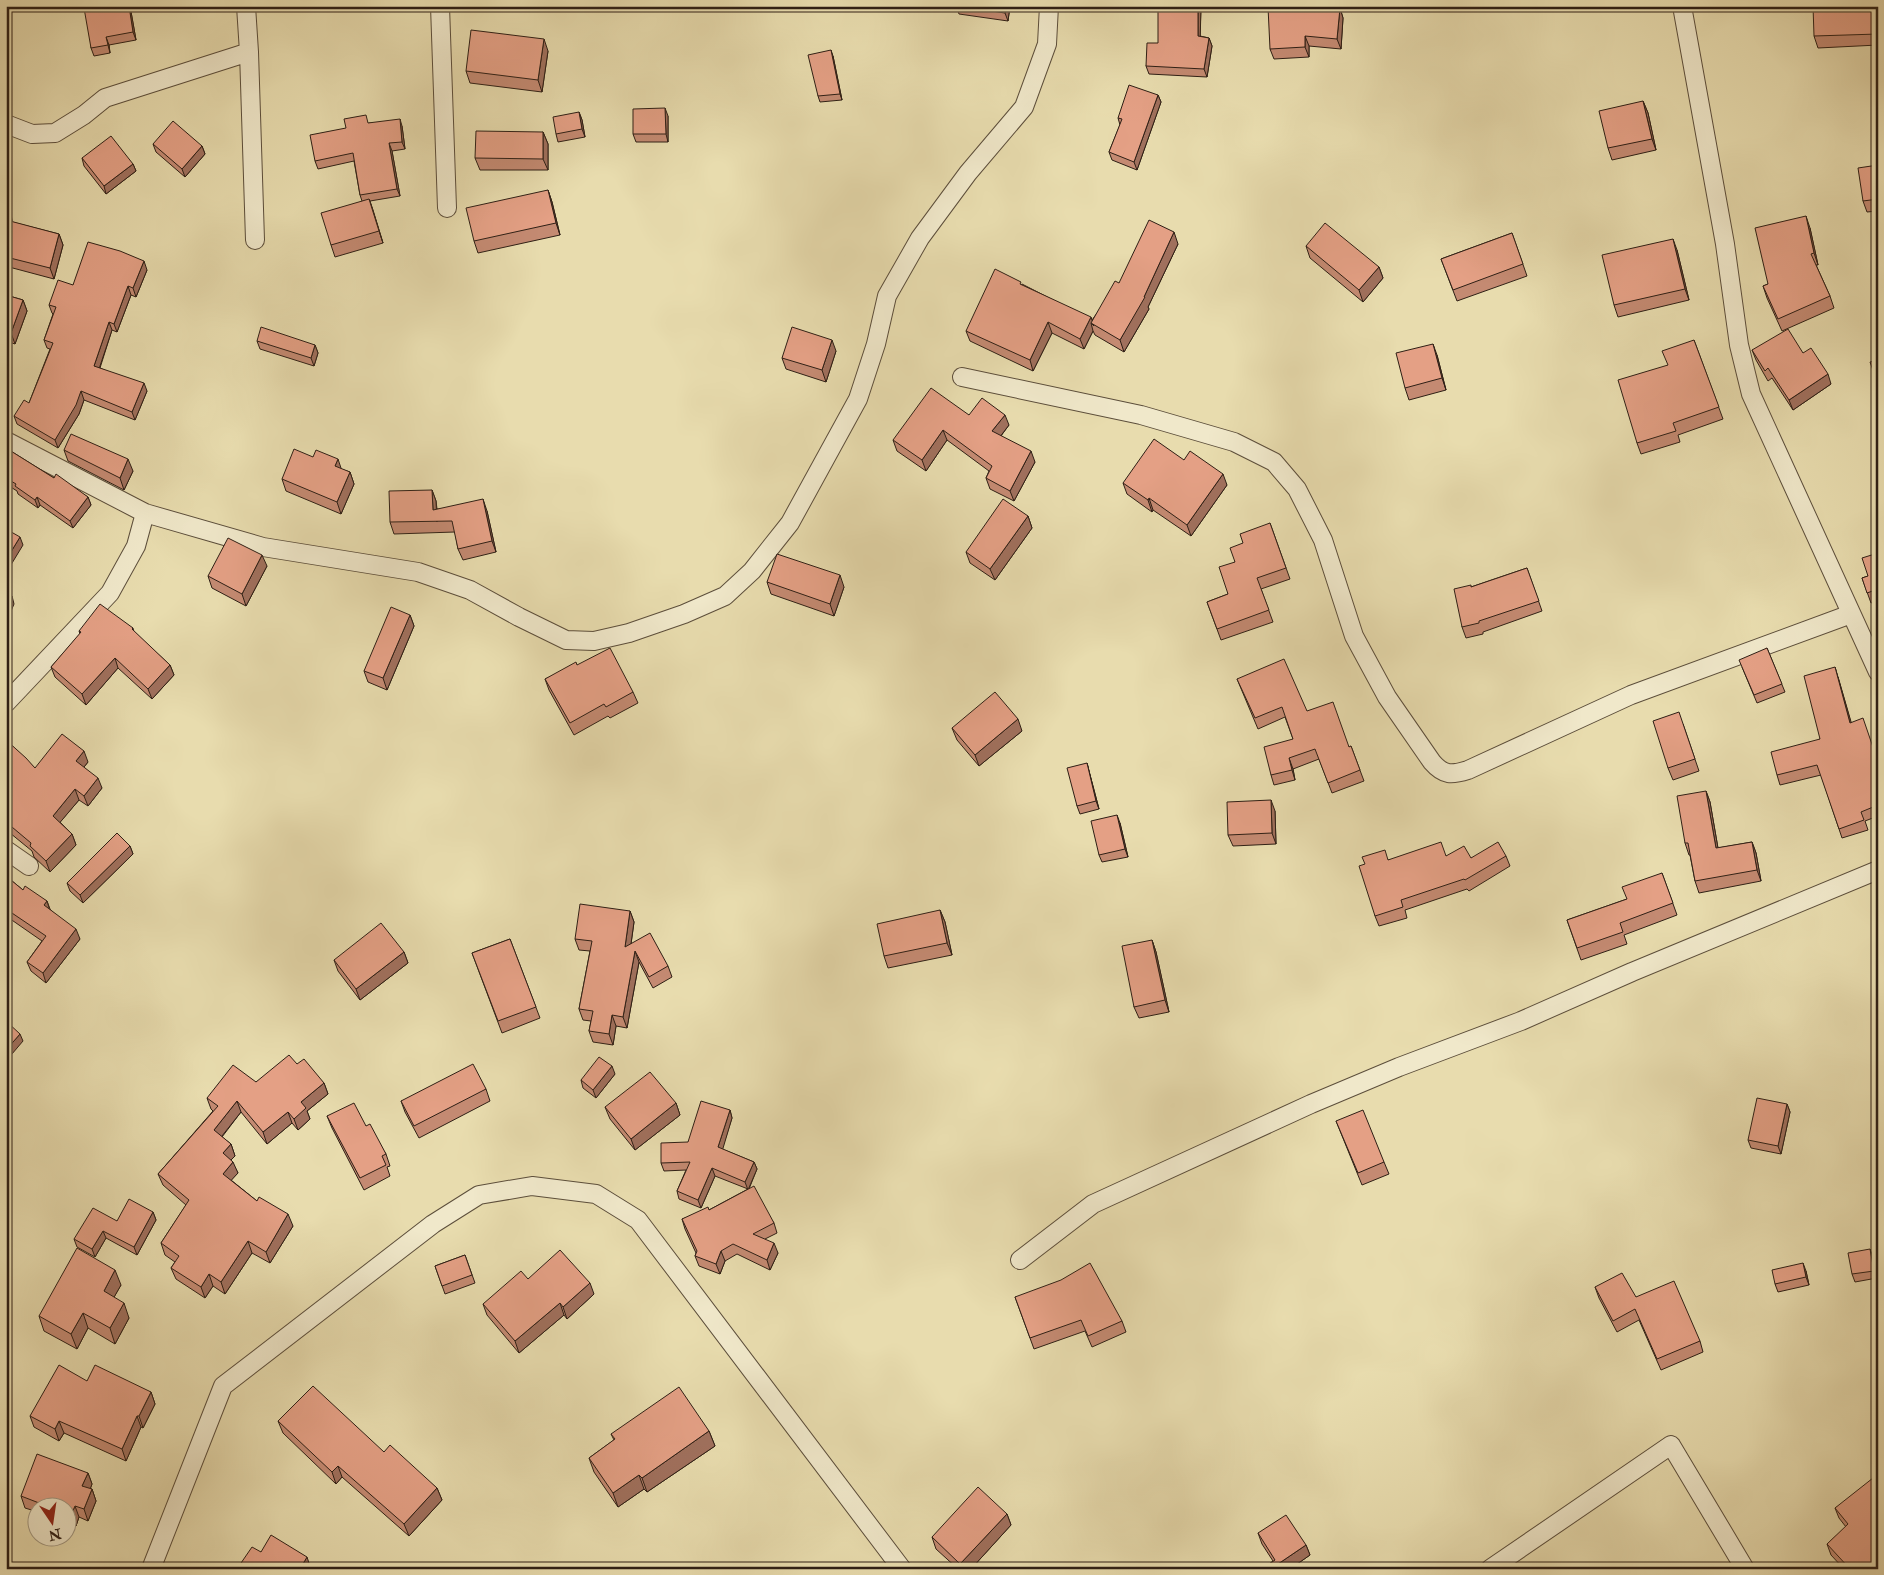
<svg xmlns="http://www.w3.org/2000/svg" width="1884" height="1575" viewBox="0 0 1884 1575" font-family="'IM FELL Double Pica',serif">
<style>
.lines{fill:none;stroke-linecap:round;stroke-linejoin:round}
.minor-casing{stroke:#5c4e3b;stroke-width:20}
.minor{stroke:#f0e8ca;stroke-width:18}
.wall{fill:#c48a72;stroke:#2e1f15}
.shaded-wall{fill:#a0705d;stroke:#2e1f15}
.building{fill:#e4a085;stroke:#2e1f15}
</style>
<rect width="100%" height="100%" fill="#e8dcae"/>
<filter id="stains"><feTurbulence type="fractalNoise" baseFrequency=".004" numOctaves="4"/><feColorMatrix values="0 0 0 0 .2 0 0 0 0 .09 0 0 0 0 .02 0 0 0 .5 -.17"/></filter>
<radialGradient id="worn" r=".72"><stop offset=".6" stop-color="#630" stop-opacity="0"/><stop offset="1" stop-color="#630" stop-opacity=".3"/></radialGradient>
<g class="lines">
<g class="minor-casing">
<path id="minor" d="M246,6L249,52L255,240
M440,6L447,208
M1682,6L1725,244L1739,345L1751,394L1878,672
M6,124L32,134L55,133L84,115L105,98L249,52
M962,377L1141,415L1234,442L1274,462L1297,489L1323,540L1354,636L1387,697L1432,762C1444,776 1452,775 1468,770L1631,695L1851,614
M6,441L145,513L263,547L418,572L470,590L519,617L566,640L594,641L629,633L684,614L725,596L752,571L790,523L858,399L876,344L887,296L920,238L968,173L1024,107L1047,44L1049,6
M6,703L110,593L136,546L145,513
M6,850L29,866
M1020,1260L1093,1204L1311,1104L1399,1067L1521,1021L1632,972L1878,870
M151,1569L223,1386L433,1224L479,1195L532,1186L596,1194L638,1220L902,1569
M1490,1569L1671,1445L1745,1569"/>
</g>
<use href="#minor" class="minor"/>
</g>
<path class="wall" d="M95,6H130L136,40L109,45L110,53L94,56L91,48Z
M956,6H1010L1008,21L959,14Z
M1878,6V45L1818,48L1814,36Z
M1201,7L1200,36L1209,38L1212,46L1207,77L1149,74L1146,66L1158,43Z
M1340,8L1343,18L1341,49L1309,46V57L1274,59L1270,49Z
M548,51L542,92L470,83L466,71Z
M833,56L842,100L820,102L818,96Z
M1158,95L1161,102L1137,170L1112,160L1109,152L1120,125L1118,118Z
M1643,101L1648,113L1656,150L1612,160L1608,148Z
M579,112L582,120L585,137L558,142L556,134Z
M668,116V142H636L633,134Z
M369,123L402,126L405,149L392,151L400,196L370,201L383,243L335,257L331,245L362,201L360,195L354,161L318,169L315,161Z
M543,132L548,144V170H480L475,158Z
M153,144L202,146L205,154L185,177L156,152Z
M82,158L133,164L136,171L106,194L84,166Z
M1878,165V211L1867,212L1863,201Z
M548,190L552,202L560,235L478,253L474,241Z
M6,195L9,202L12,222L59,234L63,245L54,279L9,267L6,276Z
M1810,228L1818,265H1816L1830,296L1834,308L1782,331L1767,298L1763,286L1768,284Z
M1512,233L1527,276L1457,301L1441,259Z
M1178,244L1148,307L1149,309L1124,352L1095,335L1093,331L1084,349L1052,333L1033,371L970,341L966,331L1022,284L1092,320L1119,283Z
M1306,246L1379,267L1383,278L1363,302L1310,258Z
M1677,250L1689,300L1618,317L1614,305Z
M147,270L136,297L131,295L117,332L112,330L100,368L147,391L135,420L84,400L79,414L58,448L17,424L14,416L29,403L50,349L47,348L44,340L53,314L52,313L49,305L73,285Z
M6,295L23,300L27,311L15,344L6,341Z
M1694,340L1723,419L1678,435L1680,442L1641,454L1637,443L1668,365Z
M257,341L315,345L318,353L314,366L260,349Z
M1752,350L1803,353L1831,384L1793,410L1772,378L1768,381L1756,360Z
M836,351L826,382L786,369L782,358Z
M1437,355L1446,390L1409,400L1405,388Z
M969,415L1009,425L1001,436L1035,462L1014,501L990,489L986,478L989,471L947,440L926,471L897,451L893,440Z
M6,448L54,478L88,497L91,505L73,528L40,505L38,508L18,494L17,491L6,484Z
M64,450L133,471L124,490L68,461Z
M1184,460L1227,485L1191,536L1153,510L1152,512L1127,494L1123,483Z
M341,469L350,472L354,484L341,514L286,491L282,479Z
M432,490L436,501L437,509L487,511L496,552L463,560L458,549L455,532L394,534L390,522Z
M1028,516L1032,528L995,580L970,563L966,552Z
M1270,523L1290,579L1261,589L1273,622L1221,640L1207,602L1228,594L1235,562L1243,543Z
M1878,553V600L1871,603L1862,578L1868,576Z
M267,566L246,606L212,588L208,576Z
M1527,568L1542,611L1483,632V634L1466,638L1462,627L1471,587Z
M767,582L844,587L834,616L771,594Z
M410,615L414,626L387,690L368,682L364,671Z
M133,628L134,632L170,665L174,675L152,699L118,668L86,705L55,677L51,667L80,634L79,631Z
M1767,648L1785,692L1757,703L1742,667Z
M577,665L633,692L638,703L610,718L608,716L574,735L549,690L545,679Z
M1838,677L1851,723L1876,756L1878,755V816L1865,821L1868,830L1842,838L1821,775L1780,785L1777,775L1820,739Z
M1237,679L1307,711L1349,747L1351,746L1364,781L1332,793L1319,759L1293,769L1295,780L1274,785L1271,775L1293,739L1285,717L1258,729Z
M1683,724L1699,771L1673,780L1668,768Z
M952,728L1022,731L979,766L957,740Z
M6,740L35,768L88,762L84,767L102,788L88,806L79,800L60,822L72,834L76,845L50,872L34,857L32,851L10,833L6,828Z
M1087,763L1089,771L1099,809L1080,814L1077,806Z
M1706,791L1710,802L1718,848L1752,842L1756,853L1761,881L1699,893L1695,881L1690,855H1689L1685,843Z
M1275,811L1276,844L1233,846L1228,835Z
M1120,823L1128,857L1102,862L1099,855Z
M130,846L133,854L83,903L70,891L67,883Z
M1446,856L1471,858L1506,856L1510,866L1469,891L1467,889L1405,910L1407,918L1379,926L1375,916L1388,860Z
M1662,873L1677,915L1624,935L1627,944L1581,960L1567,920L1627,899Z
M6,876L23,890L47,901L50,909L80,939L46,983L31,971L27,962L42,941L6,916Z
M940,910L945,922L952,955L888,968L884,956Z
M630,911L634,922L631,944L668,966L672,977L653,988L639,962L627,1028L616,1026L613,1045L593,1042L589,1031L591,1021L583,1020L579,1009L590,951L579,950L575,939Z
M510,939L540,1018L502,1033L472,953Z
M1152,940L1156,952L1169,1012L1139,1018L1134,1007Z
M404,952L408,963L360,1000L338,971L334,960Z
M297,1064L324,1083L328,1094L307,1111L310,1119L298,1130L292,1123L267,1144L241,1112L222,1137L231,1144L235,1156L231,1160L238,1173L231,1180L257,1201L293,1226L270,1263L252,1253L225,1294L213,1286L205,1298L176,1279L171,1268L175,1262L165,1255L161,1243L186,1205L163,1185L158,1174L213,1111L211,1109L207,1098L256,1082Z
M615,1074L596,1098L583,1088L581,1080Z
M486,1089L490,1101L419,1138L405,1112L401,1101Z
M676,1103L680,1115L635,1150L610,1119L605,1107Z
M1787,1104L1790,1112L1781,1154L1751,1148L1748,1140Z
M730,1110L732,1118L722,1149L754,1162L757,1169L749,1189L774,1223L777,1233L765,1239L778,1253L770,1270L737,1254L725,1261L720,1274L699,1266L695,1256L696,1253L685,1229L682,1219L709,1210L748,1189L715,1176L701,1208L679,1199L677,1191L686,1170L664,1171L661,1163Z
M327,1116L366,1126L386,1154L390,1166L387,1167L390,1176L364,1190L332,1128Z
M1336,1121L1384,1162L1389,1174L1362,1185Z
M153,1212L156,1220L137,1255L106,1238L95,1257L77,1247L74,1239L117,1221Z
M465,1255L475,1283L445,1294L435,1266Z
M1873,1257L1877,1278L1855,1282L1852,1274Z
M1806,1271L1809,1285L1778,1292L1775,1284Z
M528,1279L594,1294L567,1319L564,1315L519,1353L487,1315L483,1304Z
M121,1285L114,1297L129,1318L115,1344L88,1328L77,1349L44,1331L39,1316Z
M1595,1287L1636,1297L1700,1341L1703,1352L1661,1370L1639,1320L1617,1332L1599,1298Z
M1015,1297L1122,1321L1126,1332L1092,1347L1085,1331L1034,1349Z
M87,1381L151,1392L155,1404L143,1428L141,1427L126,1461L64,1433L59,1441L34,1427L30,1416Z
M278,1421L384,1452L437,1488L442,1500L409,1536L342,1477L336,1484L283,1433Z
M709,1431L715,1446L647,1492L644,1489L618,1507L594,1472L589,1458L614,1440L611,1434Z
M88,1473L92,1484L90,1489H92L96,1501L88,1521L79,1517L76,1526L68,1523V1508H38V1512L25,1508L21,1496Z
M1878,1484V1569H1844L1831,1555L1827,1544L1846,1527L1839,1518L1835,1508Z
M1007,1514L1011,1525L971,1569H958L936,1549L932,1537Z
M1258,1533L1306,1545L1310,1555L1290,1569H1262L1273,1561L1262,1544Z
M261,1552L311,1569H243L241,1563Z"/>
<path class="shaded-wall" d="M129,6H130L136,40L133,32Z
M1006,6H1010L1008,21L1005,13Z
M1198,6H1200L1201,7L1200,44L1198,36Z
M1340,8L1343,18L1341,49L1337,39Z
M1305,36L1309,46V57L1305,47Z
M106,37L109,45L110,53Z
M1209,38L1212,46L1207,77L1204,69Z
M544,39L548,51L542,92L538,80Z
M831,50L833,56L842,100L840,94Z
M1158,95L1161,102L1137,170L1134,162Z
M1643,101L1648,113L1656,150L1652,139Z
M665,108L668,116V142L666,134Z
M579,112L582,120L585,137L582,129Z
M400,119L402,126L405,149L402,142Z
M543,132L548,144V170L543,159Z
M389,143L392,151L400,196L397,189Z
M202,146L205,154L185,177L182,169Z
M133,164L136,171L106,194L104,186Z
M548,190L552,202L560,235L556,223Z
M6,195L9,202L14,232L10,221Z
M369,199L373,210L383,243L379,231Z
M1806,216L1810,228L1818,265L1814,253Z
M1174,232L1178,244L1148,307L1149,309L1124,352L1120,340L1144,297Z
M59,234L63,245L54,279L50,268Z
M1673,239L1677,250L1689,300L1685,289Z
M6,260L9,267L6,276Z
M144,261L147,270L136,297L133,288Z
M1379,267L1383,278L1363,302L1359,290Z
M128,286L131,295L117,332L114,324Z
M23,300L27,311L15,344L11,333Z
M1091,317L1094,326L1091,323L1093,331L1084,349L1080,339Z
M109,322L112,330L97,375L94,366Z
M1048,322L1052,333L1033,371L1030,360Z
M832,340L836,351L826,382L822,370Z
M1433,344L1437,355L1446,390L1442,378Z
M315,345L318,353L314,366L311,358Z
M1828,374L1831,384L1793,410L1789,400Z
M144,383L147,391L135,420L132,412Z
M81,391L84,400L79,414L58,448L55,440Z
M1005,415L1009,425L996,442L992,431Z
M943,430L947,440L926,471L922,460Z
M1031,451L1035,462L1014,501L1010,491Z
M128,459L133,471L124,490L120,478Z
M338,459L342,471L335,466Z
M350,472L354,484L341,514L337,502Z
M1223,474L1227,485L1191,536L1187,525Z
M432,490L436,501L437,522L433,510Z
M37,497L40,505L38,508L35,500Z
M88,497L91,505L73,528L70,521Z
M1149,498L1153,510L1152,512L1148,500Z
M483,499L487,511L496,552L492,541Z
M1028,516L1032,528L995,580L990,569Z
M20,537L23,545L6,573V560Z
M262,555L267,566L246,606L242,594Z
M840,575L844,587L834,616L830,604Z
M12,596L14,604L6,623V608Z
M410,615L414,626L387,690L383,678Z
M115,658L118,668L86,705L82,694Z
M170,665L174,675L152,699L148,689Z
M1835,667L1838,677L1854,732L1850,723Z
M1018,719L1022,731L979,766L975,755Z
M84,751L88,762L80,772L76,761Z
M1289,758L1293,769L1295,780L1292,770Z
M1087,763L1089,771L1099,809L1096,801Z
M98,778L102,788L88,806L84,796Z
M75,789L79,800L57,826L53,816Z
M1706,791L1710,802L1720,860L1716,848Z
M1271,800L1275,811L1276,844L1272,833Z
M1117,815L1120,823L1128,857L1125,849Z
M72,834L76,845L50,872L46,861Z
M1752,842L1756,853L1761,881L1757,870Z
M130,846L133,854L83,903L80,895Z
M47,901L50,911L44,905Z
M940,910L945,922L952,955L947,943Z
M630,911L634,922L629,958L625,947Z
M76,929L80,939L46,983L43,973Z
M1152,940L1156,952L1169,1012L1165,1000Z
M635,951L639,962L627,1028L623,1017Z
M404,952L408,963L360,1000L356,989Z
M612,1015L616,1026L613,1045L609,1034Z
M20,1034L23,1041L6,1061V1050Z
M612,1066L615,1074L596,1098L593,1090Z
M324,1083L328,1094L307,1111L310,1119L298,1130L294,1119L301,1102Z
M237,1101L241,1112L218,1141L214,1130Z
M676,1103L680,1115L635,1150L631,1139Z
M1787,1104L1790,1112L1781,1154L1778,1146Z
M730,1110L732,1118L721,1155L718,1147Z
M288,1112L292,1123L267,1144L263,1132Z
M231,1144L235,1156L227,1164L223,1153Z
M233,1162L238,1173L227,1185L223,1174Z
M754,1162L757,1169L748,1190L745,1182Z
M712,1168L715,1176L701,1208L698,1200Z
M153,1212L156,1220L137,1255L134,1247Z
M288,1214L293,1226L270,1263L266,1252Z
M103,1231L106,1238L95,1257L92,1249Z
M248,1241L252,1253L225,1294L221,1282Z
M774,1243L778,1253L770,1270L767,1260Z
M1870,1249L1873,1257L1877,1278L1874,1271Z
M721,1251L725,1261L720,1274L716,1264Z
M1803,1263L1806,1271L1809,1285L1806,1277Z
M115,1270L121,1285L109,1306L104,1291Z
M209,1274L213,1286L205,1298L201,1287Z
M590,1283L594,1294L567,1319L563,1307Z
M124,1303L129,1318L115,1344L110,1328Z
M560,1303L564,1315L519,1353L515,1341Z
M83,1313L88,1328L77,1349L71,1334Z
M151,1392L155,1404L143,1428L139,1416Z
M137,1416L141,1427L126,1461L122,1449Z
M59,1421L64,1433L59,1441L55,1429Z
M709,1431L715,1446L647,1492L642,1478Z
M338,1466L342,1477L336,1484L332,1472Z
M88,1473L92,1484L87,1498L82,1486Z
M639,1475L644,1489L618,1507L613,1493Z
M437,1488L442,1500L409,1536L404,1524Z
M92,1489L96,1501L88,1521L84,1509Z
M75,1506L79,1517L76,1526L71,1515Z
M1007,1514L1011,1525L971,1569H962L960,1564Z
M1306,1545L1310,1555L1290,1569H1280L1278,1564Z
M307,1557L311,1569H300Z"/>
<path class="building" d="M95,6H129L133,32L106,37L108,45L91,48L84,8Z
M958,6H1006L1005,13Z
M1158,6H1198V36L1209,38L1204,69L1146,66L1147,43H1158Z
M1280,6H1326L1340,8L1337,39L1305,36V47L1270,49L1268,7Z
M1813,6H1878V34L1814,36Z
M471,30L544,39L538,80L466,71Z
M831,50L840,94L818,96L808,55Z
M1129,85L1158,95L1134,162L1109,152L1122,119L1118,118Z
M1643,101L1652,139L1608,148L1599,111Z
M665,108L666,134H633V109Z
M579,112L582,129L556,134L553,117Z
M366,115L368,123L400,119L402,142L389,143L397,189L360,195L353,153L315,161L310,135L346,128L344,119Z
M173,121L202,146L182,169L153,144Z
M476,131L543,132V159L475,158Z
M111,136L133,164L104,186L82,158Z
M1878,165V199L1863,201L1858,168Z
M548,190L556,223L474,241L466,208Z
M6,198L10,221L59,234L50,268L6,257Z
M369,199L379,231L331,245L321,213Z
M1806,216L1814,253L1811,254L1830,296L1778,319L1763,286L1768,284L1755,228Z
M1149,220L1174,232L1144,297H1145L1120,340L1091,323L1115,281L1119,283Z
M1325,223L1379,267L1359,290L1306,246Z
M1512,233L1523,264L1453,290L1441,259Z
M1673,239L1685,289L1614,305L1602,255Z
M88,242L120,251L144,261L133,288L128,286L114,324L109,322L94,366L144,383L132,412L81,391L76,405L55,440L14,416L24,400L29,403L53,343L44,340L56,307L49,305L58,280L73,285Z
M995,269L1021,282L1020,284L1091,317L1080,339L1048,322L1030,360L966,331Z
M6,295L23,300L11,333L6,331Z
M261,327L315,345L311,358L257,341Z
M792,327L832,340L822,370L782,358Z
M1788,329L1803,353L1811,348L1828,374L1789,400L1768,368L1765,371L1752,350Z
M1694,340L1719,407L1673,423L1676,431L1637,443L1618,380L1668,365L1662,351Z
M1433,344L1442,378L1405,388L1396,353Z
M1878,360V384L1870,362Z
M931,388L969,415L982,398L1005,415L992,431L1031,451L1010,491L986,478L992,466L943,430L922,460L893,440Z
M71,434L128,459L120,478L64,450Z
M1154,439L1184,460L1190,451L1223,474L1187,525L1149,498L1148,500L1123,483Z
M6,448L54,478L56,474L88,497L70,521L37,497L35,500L15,486L16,484L6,478Z
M294,449L313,457L316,450L338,459L335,466L350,472L337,502L282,479Z
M432,490L433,510L483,499L492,541L458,549L452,521L390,522L389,491Z
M1003,499L1028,516L990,569L966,552Z
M1270,523L1286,568L1257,578L1269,610L1217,629L1207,602L1228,594L1219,567L1235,562L1230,548L1243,543L1240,534Z
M6,529L20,537L6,560Z
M228,538L262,555L242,594L208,576Z
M1878,553V589L1867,593L1862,578L1868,576L1862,558Z
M777,554L840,575L830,604L767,582Z
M1527,568L1539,601L1479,621V623L1462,627L1454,589L1471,585V587Z
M6,594L12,596L6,608Z
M100,604L133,628L132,629L170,665L148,689L115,658L82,694L51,667L81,632L79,631Z
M391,607L410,615L383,678L364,671Z
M610,648L633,692L606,707L604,704L570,723L545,679L576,662L577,665Z
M1767,648L1782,684L1754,695L1739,660Z
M1284,659L1307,711L1333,702L1349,747L1351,746L1360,770L1328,783L1315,749L1289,758L1292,770L1271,775L1264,747L1293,739L1282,707L1255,718L1237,679Z
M1835,667L1850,723L1863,718L1876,756L1878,755V805L1861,812L1864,820L1839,829L1817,765L1777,775L1771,752L1820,739L1804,676Z
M995,692L1018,719L975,755L952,728Z
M1679,712L1695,759L1668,768L1653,721Z
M62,734L84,751L76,761L98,778L84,796L75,789L53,816L72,834L46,861L30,846L31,843L6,822V740L26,758L35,768Z
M1087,763L1096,801L1077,806L1067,768Z
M1706,791L1716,848L1752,842L1757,870L1695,881L1688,843H1685L1677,796Z
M1271,800L1272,833L1228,835L1227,802Z
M1117,815L1125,849L1099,855L1091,821Z
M117,833L130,846L80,895L67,883Z
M1441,842L1446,856L1464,846L1471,858L1498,842L1506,856L1465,880L1464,879L1401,900L1403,907L1375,916L1359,866L1365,864L1362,857L1385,850L1388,860Z
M1662,873L1673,903L1620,923L1623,932L1577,948L1567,920L1627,899L1622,887Z
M6,876L23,890L25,886L47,901L44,905L76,929L43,973L27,962L46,936L6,909Z
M580,904L630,911L625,947L650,933L668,966L649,977L635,951L623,1017L612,1015L609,1034L589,1031L593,1011L579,1009L592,941L575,939Z
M940,910L947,943L884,956L877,924Z
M381,923L404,952L356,989L334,960Z
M510,939L536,1007L498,1021L472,953Z
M1152,940L1165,1000L1134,1007L1122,946Z
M6,1021L20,1034L6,1050Z
M289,1055L297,1064L304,1059L324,1083L301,1102L306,1108L294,1119L288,1112L263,1132L237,1101L214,1130L231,1144L223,1153L233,1162L223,1174L257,1201L259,1197L288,1214L266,1252L248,1241L221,1282L209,1274L201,1287L171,1268L179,1256L161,1243L189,1200L158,1174L218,1106L207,1098L233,1065L256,1082Z
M599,1057L612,1066L593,1090L581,1080Z
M473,1064L486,1089L414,1126L401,1101Z
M650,1072L676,1103L631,1139L605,1107Z
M1757,1098L1787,1104L1778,1146L1748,1140Z
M701,1101L730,1110L718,1147L754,1162L745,1182L712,1168L698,1200L677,1191L690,1162L661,1163V1143L688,1142Z
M354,1103L366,1126L370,1124L386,1154L382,1156L386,1165L360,1178L327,1116Z
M1363,1110L1384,1162L1358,1173L1336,1121Z
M754,1186L774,1223L753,1234L774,1243L767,1260L733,1244L721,1251L716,1264L695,1256L697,1251L682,1219L708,1207L709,1210Z
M129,1199L153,1212L134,1247L103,1231L92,1249L74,1239L93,1208L117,1221Z
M77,1248L115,1270L104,1291L124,1303L110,1328L83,1313L71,1334L39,1316Z
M1870,1249L1874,1271L1852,1274L1848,1253Z
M560,1250L590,1283L563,1307L560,1303L515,1341L483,1304L521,1271L528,1279Z
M465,1255L472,1275L442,1286L435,1266Z
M1090,1263L1122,1321L1088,1336L1081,1320L1030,1338L1015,1297L1061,1280Z
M1803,1263L1806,1277L1775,1284L1772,1270Z
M1622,1273L1636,1297L1674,1281L1700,1341L1657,1359L1635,1309L1613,1321L1595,1287Z
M59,1365L87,1381L95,1365L151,1392L139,1416H137L122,1449L59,1421L55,1429L30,1416Z
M313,1386L384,1452L390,1445L437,1488L404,1524L338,1466L332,1472L278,1421Z
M679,1387L709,1431L642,1478L639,1475L613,1493L589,1458L615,1439L611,1434Z
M37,1454L88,1473L82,1486L92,1489L84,1509L75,1506L71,1515L68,1513V1508H52L21,1496Z
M1873,1478L1878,1484V1569H1850L1827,1544L1848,1524L1835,1508Z
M978,1487L1007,1514L960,1564L932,1537Z
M1286,1515L1306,1545L1278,1564L1281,1569H1262L1275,1560L1258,1533Z
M271,1535L307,1557L300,1569H250L241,1563L252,1547L261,1552Z
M19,1566L36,1569H18Z"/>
<rect width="1884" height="1575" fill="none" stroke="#e8dcae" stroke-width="25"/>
<rect x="8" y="8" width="1869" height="1560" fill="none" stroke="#2e1f15" stroke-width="2.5"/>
<rect x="12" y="12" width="1859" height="1550" fill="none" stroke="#2e1f15"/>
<g transform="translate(52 1522) rotate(167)"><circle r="24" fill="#f0e8ca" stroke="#a29882"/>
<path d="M0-4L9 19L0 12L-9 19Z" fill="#8f2418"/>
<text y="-8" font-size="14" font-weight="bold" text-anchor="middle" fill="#2e1f15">N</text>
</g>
<rect width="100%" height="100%" filter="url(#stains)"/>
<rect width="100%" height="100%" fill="url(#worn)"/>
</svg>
